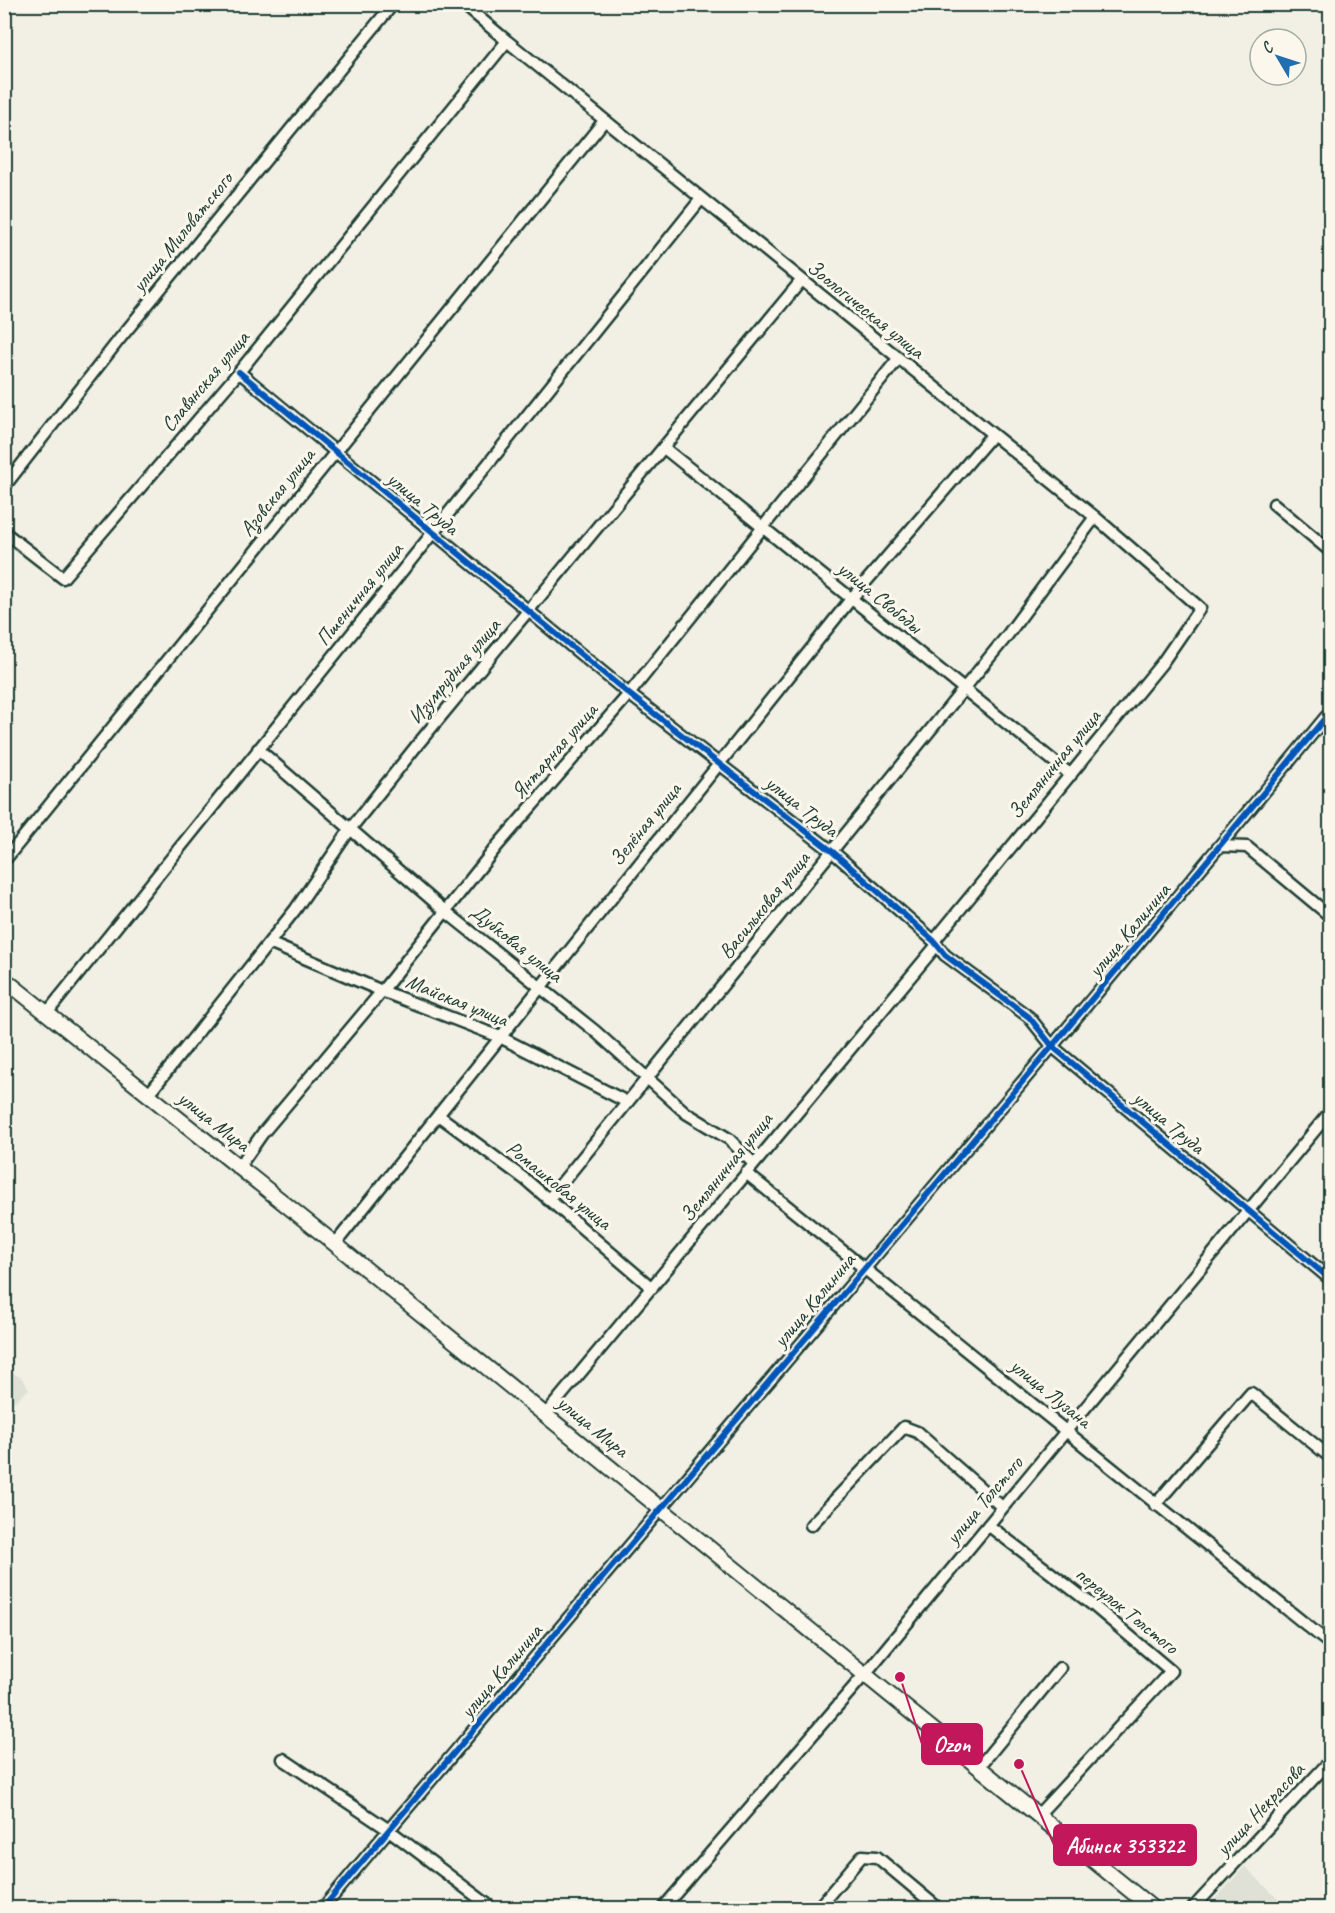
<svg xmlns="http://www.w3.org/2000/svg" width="1335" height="1913" viewBox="0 0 1335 1913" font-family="Caveat,sans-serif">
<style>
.built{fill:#e0e1d6}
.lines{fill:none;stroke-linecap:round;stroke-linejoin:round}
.minor-casing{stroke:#1f3d34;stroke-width:15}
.major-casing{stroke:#1f3d34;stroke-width:18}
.minor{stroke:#fbf7ec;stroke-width:10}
.major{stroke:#fbf7ec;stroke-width:14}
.cycleway-casing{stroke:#fbf7ec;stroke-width:10}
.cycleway{stroke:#0057b8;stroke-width:6}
.labels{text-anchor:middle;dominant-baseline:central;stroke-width:6;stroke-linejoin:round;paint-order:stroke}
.street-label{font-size:21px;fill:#1f3d34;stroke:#fbf7ec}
.leader{fill:none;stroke:#c2185b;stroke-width:2}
.callout-dot{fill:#c2185b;stroke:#fbf7ec;stroke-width:2}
.callout{fill:#c2185b;stroke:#c2185b;stroke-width:2}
.callout-label{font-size:22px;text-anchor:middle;font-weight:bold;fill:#fff}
</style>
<rect width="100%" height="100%" fill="#f2f0e5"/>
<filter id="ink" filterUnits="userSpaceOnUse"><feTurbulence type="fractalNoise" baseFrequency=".0167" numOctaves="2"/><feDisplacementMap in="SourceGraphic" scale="12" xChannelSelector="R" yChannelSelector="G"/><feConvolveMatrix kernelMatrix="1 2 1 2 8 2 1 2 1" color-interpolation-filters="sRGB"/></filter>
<g filter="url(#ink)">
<path class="built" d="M5,1369L22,1378L29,1389L5,1410Z
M1245,1866L1287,1908H1207Z"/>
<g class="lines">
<g class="minor-casing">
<path id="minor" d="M507,41L1095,517L1200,608L1162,663L934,941
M239,372L629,694L833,852L934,941L945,955L1029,1017L1053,1047L1330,1279
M664,448L1071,775
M4,487L118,341L393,4
M1274,504L1330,551
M4,532L63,578L239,372L507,41L463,4
M258,749L445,911L595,1031L686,1113L729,1139L753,1163
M1221,846L1247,847L1330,916
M4,861L604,121
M269,943L382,991L500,1037L627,1102
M47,1013L701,199
M148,1095L295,910L351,828L418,744L801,281
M438,1115L526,1180L652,1288
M239,1167L262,1134L382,991L498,845L629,694L898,359
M746,1173L1330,1644
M548,1200L1006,637L1095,517
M335,1244L851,599L992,435
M546,1414L936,946
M1155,1505L1251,1393L1330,1457
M811,1525L904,1427L917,1432L1002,1507
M988,1525L1094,1606L1171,1671L1038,1815
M283,1759L389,1830L492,1908
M979,1767L1060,1668
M323,1908C659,1509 999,1115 1330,712
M663,1908L865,1674L1330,1112
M818,1908L862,1856L877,1857L938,1908
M1193,1908L1330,1761"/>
</g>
<g class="major-casing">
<path id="major" d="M4,979L335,1244L1152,1908"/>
</g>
<use href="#minor" class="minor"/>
<use href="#major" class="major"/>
<g class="cycleway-casing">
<path id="cycleway" d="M239,372L629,694L833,852L934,941L945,955L1029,1017L1053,1047L1330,1279
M323,1908C659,1509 999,1115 1330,712"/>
</g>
<use href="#cycleway" class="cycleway"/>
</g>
</g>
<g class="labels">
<g class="street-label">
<text transform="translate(182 232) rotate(-51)">улица Миловатского</text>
<text transform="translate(866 309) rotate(39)">Зоологическая улица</text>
<text transform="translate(205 381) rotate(-50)">Славянская улица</text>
<text transform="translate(277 492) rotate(-51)">Азовская улица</text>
<text transform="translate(423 503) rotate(40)">улица Труда</text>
<text transform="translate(359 594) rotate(-51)">Пшеничная улица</text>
<text transform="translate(880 597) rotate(39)">улица Свободы</text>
<text transform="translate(454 671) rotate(-50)">Изумрудная улица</text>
<text transform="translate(554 751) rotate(-49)">Янтарная улица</text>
<text transform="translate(1054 764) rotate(-51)">Земляничная улица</text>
<text transform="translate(802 806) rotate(38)">улица Труда</text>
<text transform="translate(645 824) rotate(-51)">Зелёная улица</text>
<text transform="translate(764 905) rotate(-51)">Васильковая улица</text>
<text transform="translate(1129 930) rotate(-50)">улица Калинина</text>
<text transform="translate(517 943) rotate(39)">Дубковая улица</text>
<text transform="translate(457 1000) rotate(22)">Майская улица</text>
<text transform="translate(214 1121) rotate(38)">улица Мира</text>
<text transform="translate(1169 1122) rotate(40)">улица Труда</text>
<text transform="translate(726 1167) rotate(-51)">Земляничная улица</text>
<text transform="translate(559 1185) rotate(39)">Ромашковая улица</text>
<text transform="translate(814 1300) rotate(-50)">улица Калинина</text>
<text transform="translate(1051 1393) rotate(39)">улица Лузана</text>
<text transform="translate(593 1426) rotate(39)">улица Мира</text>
<text transform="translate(984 1500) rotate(-50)">улица Толстого</text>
<text transform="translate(1127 1610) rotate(39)">переулок Толстого</text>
<text transform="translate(501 1671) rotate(-50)">улица Калинина</text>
<text transform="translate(1260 1809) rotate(-47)">улица Некрасова</text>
</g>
</g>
<path class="leader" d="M900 1677L922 1744M1019 1764L1054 1845"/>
<g class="callout-dot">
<circle cx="900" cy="1677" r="6"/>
<circle cx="1019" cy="1764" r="6"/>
</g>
<g class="callout">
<rect x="922" y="1724" width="60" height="40" rx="6"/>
<rect x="1054" y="1825" width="142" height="40" rx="6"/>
</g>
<g class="callout-label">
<text x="952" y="1752">Ozon</text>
<text x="1125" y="1853">Абинск 353322</text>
</g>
<rect width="1335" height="1913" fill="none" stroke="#fbf7ec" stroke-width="24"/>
<rect x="12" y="12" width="1311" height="1889" fill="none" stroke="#1f3d34" stroke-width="2" filter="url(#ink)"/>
<g transform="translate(1278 57) rotate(309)"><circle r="28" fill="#fbf7ec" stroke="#a3ada2" stroke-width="1.5"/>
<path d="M0-4.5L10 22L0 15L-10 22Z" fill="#1f6fb2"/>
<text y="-9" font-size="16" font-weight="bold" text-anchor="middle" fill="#1f3d34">С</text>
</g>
</svg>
